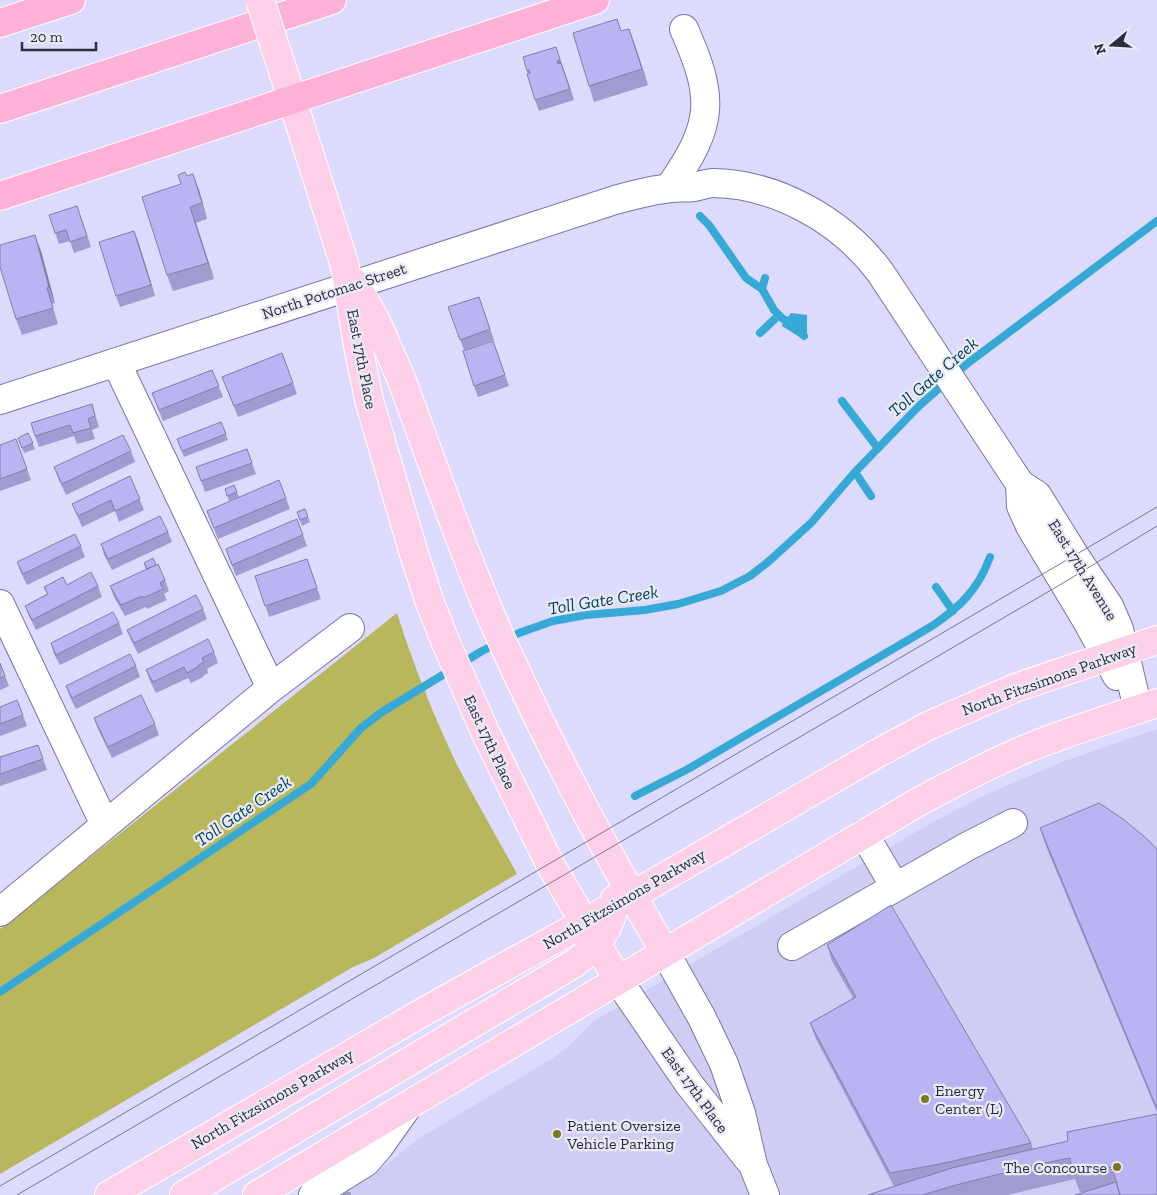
<svg xmlns="http://www.w3.org/2000/svg" width="1157" height="1195" viewBox="0 0 1157 1195" font-family="'Zilla Slab',serif">
<style>
.built{fill:#d0cdf4}
.green{fill:#b8b75b}
.water{fill:#36a9d6}
.lines{fill:none;stroke-linecap:round;stroke-linejoin:round}
.stream{stroke:#36a9d6;stroke-width:8}
.minor-casing{stroke:#7974a9;stroke-width:30}
.major-casing{stroke:#fff;stroke-width:30}
.highway-casing{stroke:#fff;stroke-width:30}
.minor{stroke:#fff;stroke-width:28}
.major{stroke:#fed0e7;stroke-width:28}
.highway{stroke:#feb1d7;stroke-width:28}
.tram{stroke:#787691;stroke-width:1}
.major-bridge-casing{stroke:#fff;stroke-width:30;stroke-linecap:butt}
.major-bridge{stroke:#fed0e7;stroke-width:28}
.wall{fill:#a09bd1}
.shaded-wall{fill:#827eaa}
.building{fill:#bab4f3;stroke:#827eaa}
.poi-dot{fill:#79771d;stroke:#eaeaf6;stroke-width:2}
.labels{text-anchor:middle;dominant-baseline:central;stroke-width:4.5;stroke-linejoin:round;paint-order:stroke}
.street-label{font-size:16px;fill:#2d2b41;stroke:#eaeaf6}
.poi-label{font-size:16px;fill:#2d2b41;stroke:#eaeaf6;text-anchor:start}
.water-label{font-size:18px;font-style:italic;fill:#00435a;stroke:#eaeaf6}
</style>
<rect width="100%" height="100%" fill="#dcdafd"/>
<path class="built" d="M1157,729V1195H337L383,1167L418,1139L553,1058L571,1044L594,1021L933,822L983,796L1029,776L1062,762Z"/>
<path class="green" d="M397,613C413,664 433,714 456,763C475,800 497,837 517,874L374,958L353,967L0,1174V929Z"/>
<path class="water" d="M791,313L807,315V335L801,338L782,326L784,316L788,317Z"/>
<g class="lines">
<path class="stream" d="M700,216L709,225L746,278L762,289L774,310L783,319L791,323L804,336
M762,289L765,278
M760,333L779,315
M842,401L877,447
M855,472L871,496
M936,587L953,611
M635,796L688,769L932,626C960,607 978,590 990,557
M0,992L311,784L361,728L382,712L482,651L519,633L553,621L586,615L645,610L678,604L721,591L750,576L768,562L811,523L855,472L919,406L968,363L1157,221"/>
<g class="minor-casing">
<path id="minor" d="M669,188C714,124 715,99 684,29
M116,362L271,688
M0,400L615,200C633,195 652,190 671,188C679,187 686,188 694,187C700,186 707,183 713,183C777,184 842,221 880,272L1020,484L1037,495L1075,556L1109,606L1119,629L1138,709
M1020,484L1021,506L1030,526L1087,621L1117,676
M0,604L105,825
M864,834L895,887
M0,912L271,688L350,628
M792,946L968,846L1013,823
M665,952L702,1018L724,1064L741,1113L753,1165L765,1195
M618,980L689,1084L749,1160
M313,1195L366,1162L379,1147L408,1106"/>
</g>
<g class="major-casing">
<path id="major" d="M283,71L345,266
M400,376C431,458 459,542 494,623C544,736 602,846 665,952
M446,643L486,734L550,864L618,980
M109,1195L425,1011L614,906L878,753L930,725L1015,688L1157,640
M184,1195L575,963C597,946 612,928 615,899
M257,1195L920,801C954,783 988,765 1023,750C1067,732 1112,718 1157,703"/>
</g>
<g class="highway-casing">
<path id="highway" d="M0,23L71,0
M0,109L332,0
M0,196L595,0"/>
</g>
<use href="#minor" class="minor"/>
<use href="#major" class="major"/>
<use href="#highway" class="highway"/>
<path class="tram" d="M0,1186L1157,507
M17,1195L1063,583L1157,526"/>
<g class="major-bridge-casing">
<path id="major-bridge" d="M260,0L283,71
M345,266L357,341L369,400L414,554L430,603L446,643
M354,282L377,323L400,376"/>
</g>
<use href="#major-bridge" class="major-bridge"/>
</g>
<path class="wall" d="M629,29L648,85L594,102L589,86L622,31Z
M556,47L574,100L539,111L535,100L523,57Z
M187,176L199,190L207,219L196,223L214,279L173,291L167,275L181,184Z
M49,215L81,217L91,247L74,253L70,241L59,244Z
M138,241L155,296L120,307L116,296Z
M41,251L55,303L52,304L58,324L22,335L16,319Z
M479,297L494,340L464,350L448,307Z
M493,341L509,386L478,397L474,386Z
M282,353L297,394L238,417L222,377Z
M212,370L223,397L163,421L152,393Z
M92,404L99,427L92,430L95,439L77,444L74,436L39,447L35,436Z
M221,422L228,440L184,457L177,439Z
M28,433L35,449L24,453L18,438Z
M0,445L27,469L31,480L0,491Z
M247,449L256,474L205,492L196,467Z
M131,451L135,462L66,495L58,478L54,467Z
M130,476L144,510L119,522L115,511L82,527L72,504Z
M234,485L239,497L229,501L225,489Z
M286,498L290,509L218,539L207,511Z
M305,509L310,522L302,526L297,512Z
M297,519L307,546L236,576L226,549Z
M168,532L172,542L112,570L104,555L101,544Z
M81,546L85,557L27,585L21,573L17,562Z
M307,559L321,599L269,617L255,576Z
M144,563L165,580L169,591L164,594L167,600L147,609L146,607L125,616L114,597L110,586L146,570Z
M98,586L102,597L36,630L29,616L25,606L47,594L44,587Z
M203,609L207,619L138,654L131,640L127,630Z
M119,623L123,634L60,665L54,654L51,643Z
M214,652L218,663L207,669L208,673L203,676V677L191,683L188,678L156,693L150,681L146,670Z
M0,663L9,686L0,690Z
M136,666L140,677L76,709L70,697L66,686Z
M0,707L23,715L27,726L0,736Z
M94,718L155,724L159,735L112,758L98,729Z
M38,745L47,770L0,786V757Z
M1040,828L1157,849V1112L1047,849Z
M827,945L1031,1143L1033,1149L1068,1141L1067,1132L1157,1195L1085,1192H1080L1075,1179L1007,1195H868L894,1186L816,1039L810,1023L853,998L832,961Z"/>
<path class="shaded-wall" d="M629,29L635,45L648,85L642,69Z
M556,47L565,74L574,100L559,61Z
M193,174L199,190L207,219L202,203Z
M190,207L196,223L214,279L208,263Z
M134,231L138,241L155,296L151,285Z
M35,235L41,251L55,303L49,287Z"/>
<path class="building" d="M617,19L621,31L629,29L642,69L589,86L573,33Z
M556,47L560,59L559,61H557L558,64L561,63L570,89L535,100L527,74L530,73L529,70L527,71L523,57Z
M185,172L187,176L193,174L202,203L190,207L208,263L167,275L142,197L181,184L178,175Z
M77,206L87,236L70,242L66,230L55,233L49,215Z
M134,231L151,285L116,296L99,242Z
M35,235L49,287L47,288L53,308L16,319L0,267V245Z
M479,297L490,329L460,340L448,307Z
M493,341L505,375L474,386L463,351Z
M282,353L293,383L234,406L222,377Z
M212,370L219,386L159,410L152,393Z
M92,404L95,416L88,419L91,428L73,433L70,425L35,436L31,423Z
M221,422L226,434L182,451L177,439Z
M28,433L33,443L22,448L18,438Z
M123,435L131,451L62,484L54,467Z
M16,439L27,469L0,479V445Z
M247,449L252,463L201,481L196,467Z
M130,476L140,499L115,511L111,500L78,516L72,504Z
M279,480L286,498L214,528L207,511Z
M234,485L237,492L227,496L225,489Z
M305,509L308,517L300,520L297,512Z
M160,516L168,532L108,559L101,544Z
M297,519L303,535L232,565L226,549Z
M75,534L81,546L23,574L17,562Z
M153,558L156,565L147,569L144,563Z
M307,559L317,588L265,606L255,576Z
M158,564L165,580L160,583L163,589L143,598L142,596L121,605L110,586Z
M91,572L98,586L32,620L25,606L48,594L44,587L63,577L67,585Z
M196,595L203,609L134,643L127,630Z
M113,612L119,623L56,655L51,643Z
M208,639L214,652L202,658L204,662L199,665V666L187,673L184,667L153,682L146,670Z
M130,654L136,666L72,698L66,686Z
M0,663L5,676L0,678Z
M141,695L155,724L108,747L94,718Z
M17,700L23,715L0,724V707Z
M38,745L43,759L0,774V757Z
M1099,803L1123,819L1147,839L1157,849V1109L1040,828Z
M891,905L1031,1143L940,1164L890,1173L810,1023L856,997L827,945Z
M1157,1114V1195H1120L1112,1167L1072,1171L1070,1158L1039,1164L956,1185L922,1195H868L889,1188L952,1168L1068,1141L1067,1132Z
M1116,1182L1120,1195H1075Z
M349,1192L351,1195H343Z"/>
<g class="poi-dot">
<circle cx="925" cy="1099" r="5"/>
<circle cx="557" cy="1134" r="5"/>
<circle cx="1117" cy="1167" r="5"/>
</g>
<g class="labels">
<g class="street-label">
<text transform="translate(334 291) rotate(-18)">North Potomac Street</text>
<text transform="translate(362 359) rotate(79)">East 17th Place</text>
<text transform="translate(1083 570) rotate(58)">East 17th Avenue</text>
<text transform="translate(1049 679) rotate(-20)">North Fitzsimons Parkway</text>
<text transform="translate(490 742) rotate(65)">East 17th Place</text>
<text transform="translate(624 899) rotate(-30)">North Fitzsimons Parkway</text>
<text transform="translate(695 1090) rotate(54)">East 17th Place</text>
<text transform="translate(272 1099) rotate(-30)">North Fitzsimons Parkway</text>
</g>
<g class="poi-label">
<text x="935" y="1090">Energy<tspan x="935" dy="18">Center (L)</tspan></text>
<text x="567" y="1125">Patient Oversize<tspan x="567" dy="18">Vehicle Parking</tspan></text>
<text x="1107" y="1167" text-anchor="end">The Concourse</text>
</g>
<g class="water-label">
<text transform="translate(933 377) rotate(-41)">Toll Gate Creek</text>
<text transform="translate(603 600) rotate(-9)">Toll Gate Creek</text>
<text transform="translate(243 811) rotate(-34)">Toll Gate Creek</text>
</g>
</g>
<g transform="translate(1112 45) rotate(252)" stroke="#eaeaf6" stroke-width="4" paint-order="stroke">
<path d="M0-4L9 19L0 12L-9 19Z" fill="#2d2b41"/>
<text y="-8" font-size="14" font-weight="bold" text-anchor="middle" fill="#2d2b41">N</text>
</g>
<path d="M22 42v8h74v-8" fill="none" stroke="#2d2b41" stroke-width="2.5"/>
<text x="30" y="42" font-size="15" fill="#2d2b41" stroke="#eaeaf6" stroke-width="4" paint-order="stroke">20 m</text>
</svg>
